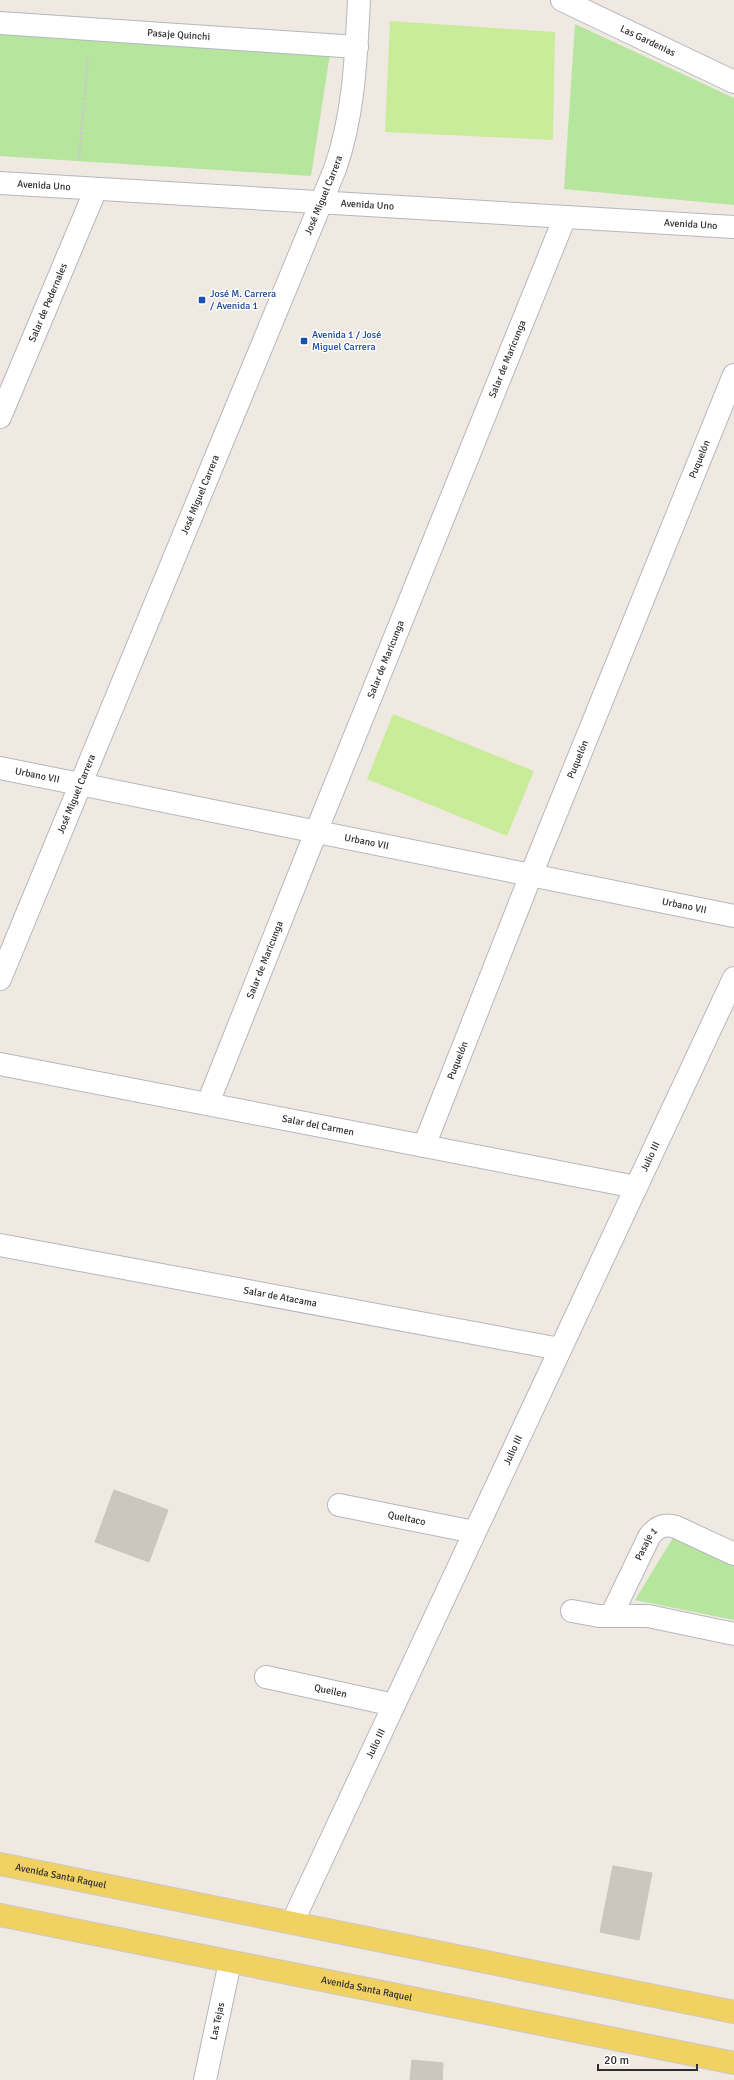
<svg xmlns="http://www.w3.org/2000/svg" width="734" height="2080" viewBox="0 0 734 2080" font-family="Signika,sans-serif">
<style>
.green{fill:#b6e59e}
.pitch{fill:#c9ec9a}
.building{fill:#cbc7bf;stroke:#cbc5ba}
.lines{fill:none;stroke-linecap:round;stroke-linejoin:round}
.minor-casing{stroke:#b4b7c1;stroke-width:24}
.major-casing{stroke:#c9c9c9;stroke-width:24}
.path{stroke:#c9c9c9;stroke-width:2.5;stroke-dasharray:3 2;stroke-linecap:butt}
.minor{stroke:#fff;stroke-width:22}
.major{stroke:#f2d163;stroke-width:22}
.transit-dot{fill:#1a4fb4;stroke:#fff;stroke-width:1.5}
.labels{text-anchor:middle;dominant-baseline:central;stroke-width:3;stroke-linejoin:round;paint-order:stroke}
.street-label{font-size:10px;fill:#2e2e2e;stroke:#fff}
.transit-label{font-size:10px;fill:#164399;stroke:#fff;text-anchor:start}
</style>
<rect width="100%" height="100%" fill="#efe9e1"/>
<path class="green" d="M575,24L734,98V205L564,189Z
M0,31L330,54L311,176L0,156Z
M674,1536L734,1563V1620L635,1600Z"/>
<path class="pitch" d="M390,21L555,32L553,140L385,132Z
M393,714L534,771L507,836L367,779Z"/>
<path class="building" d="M114,1490L168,1510L149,1562L95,1542Z
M613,1866L652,1873L639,1940L600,1932Z
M412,2060L443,2063L442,2080H410Z"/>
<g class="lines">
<g class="minor-casing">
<g id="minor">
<path id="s1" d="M562,0L734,82"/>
<path id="s2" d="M0,23L357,47"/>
<path id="s3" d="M0,183L734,227"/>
<path id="s4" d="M0,417L96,189"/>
<path id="s5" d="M0,768L734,916"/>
<path id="s6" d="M0,979L335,169C354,115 356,58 359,0"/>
<path id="s7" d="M0,1064L636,1187"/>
<path id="s8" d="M208,1103L316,832L565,217"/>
<path id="s9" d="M424,1146L531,875L734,375"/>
<path id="s10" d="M0,1245L560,1349"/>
<path id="s11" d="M339,1505L474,1532"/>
<path d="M572,1611L599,1616H648L734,1634"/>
<path id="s12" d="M611,1616L649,1537C656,1527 664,1523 676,1527L734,1554"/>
<path id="s13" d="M266,1677L394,1705"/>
<path id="s14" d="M292,1923L734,978"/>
<path id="s15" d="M205,2080L230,1962"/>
</g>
</g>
<g class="major-casing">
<g id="major">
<path id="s16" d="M0,1864L734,2012"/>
<path id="s17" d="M0,1915L734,2063"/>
</g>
</g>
<path class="path" d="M79,160L88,58"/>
<use href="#minor" class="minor"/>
<use href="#major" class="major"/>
</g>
<g class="transit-dot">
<rect x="198" y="296" width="8" height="8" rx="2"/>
<rect x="300" y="337" width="8" height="8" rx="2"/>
</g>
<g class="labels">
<g class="street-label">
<text stroke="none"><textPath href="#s2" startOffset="179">Pasaje Quinchi</textPath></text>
<text stroke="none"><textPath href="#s1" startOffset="95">Las Gardenias</textPath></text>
<text stroke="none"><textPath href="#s3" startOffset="44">Avenida Uno</textPath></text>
<text stroke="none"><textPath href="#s6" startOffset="848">José Miguel Carrera</textPath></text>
<text stroke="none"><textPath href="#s3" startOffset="368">Avenida Uno</textPath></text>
<text stroke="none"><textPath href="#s3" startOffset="692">Avenida Uno</textPath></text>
<text stroke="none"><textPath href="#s4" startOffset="124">Salar de Pedernales</textPath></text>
<text stroke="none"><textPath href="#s8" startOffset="802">Salar de Maricunga</textPath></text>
<text stroke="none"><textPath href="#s9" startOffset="740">Puquelón</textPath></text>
<text stroke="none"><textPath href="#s6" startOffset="524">José Miguel Carrera</textPath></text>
<text stroke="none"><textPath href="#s8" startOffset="478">Salar de Maricunga</textPath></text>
<text stroke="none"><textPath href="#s9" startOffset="416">Puquelón</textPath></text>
<text stroke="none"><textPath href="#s5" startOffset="38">Urbano VII</textPath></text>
<text stroke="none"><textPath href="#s6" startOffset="200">José Miguel Carrera</textPath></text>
<text stroke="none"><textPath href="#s5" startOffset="374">Urbano VII</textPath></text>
<text stroke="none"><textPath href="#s5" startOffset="698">Urbano VII</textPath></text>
<text stroke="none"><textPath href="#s8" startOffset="154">Salar de Maricunga</textPath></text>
<text stroke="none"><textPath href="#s9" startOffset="92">Puquelón</textPath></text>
<text stroke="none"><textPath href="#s7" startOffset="324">Salar del Carmen</textPath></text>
<text stroke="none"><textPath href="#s14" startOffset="846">Julio III</textPath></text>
<text stroke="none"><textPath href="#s10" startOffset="285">Salar de Atacama</textPath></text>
<text stroke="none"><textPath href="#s14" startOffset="522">Julio III</textPath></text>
<text stroke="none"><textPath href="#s11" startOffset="69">Queltaco</textPath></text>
<text stroke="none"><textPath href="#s12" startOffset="80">Pasaje 1</textPath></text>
<text stroke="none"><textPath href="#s13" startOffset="66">Queilen</textPath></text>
<text stroke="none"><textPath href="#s14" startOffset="198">Julio III</textPath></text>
<text stroke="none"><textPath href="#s16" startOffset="62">Avenida Santa Raquel</textPath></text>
<text stroke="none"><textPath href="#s17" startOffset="374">Avenida Santa Raquel</textPath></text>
<text stroke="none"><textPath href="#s15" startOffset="60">Las Tejas</textPath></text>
</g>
<g class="transit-label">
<text x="210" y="294">José M. Carrera<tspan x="210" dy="12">/ Avenida 1</tspan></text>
<text x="312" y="335">Avenida 1 / José<tspan x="312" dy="12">Miguel Carrera</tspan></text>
</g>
</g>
<path d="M598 2064v6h99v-6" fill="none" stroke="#2e2e2e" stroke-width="2"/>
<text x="604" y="2064" font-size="12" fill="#2e2e2e" stroke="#ffffff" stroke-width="3" paint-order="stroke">20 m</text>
</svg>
